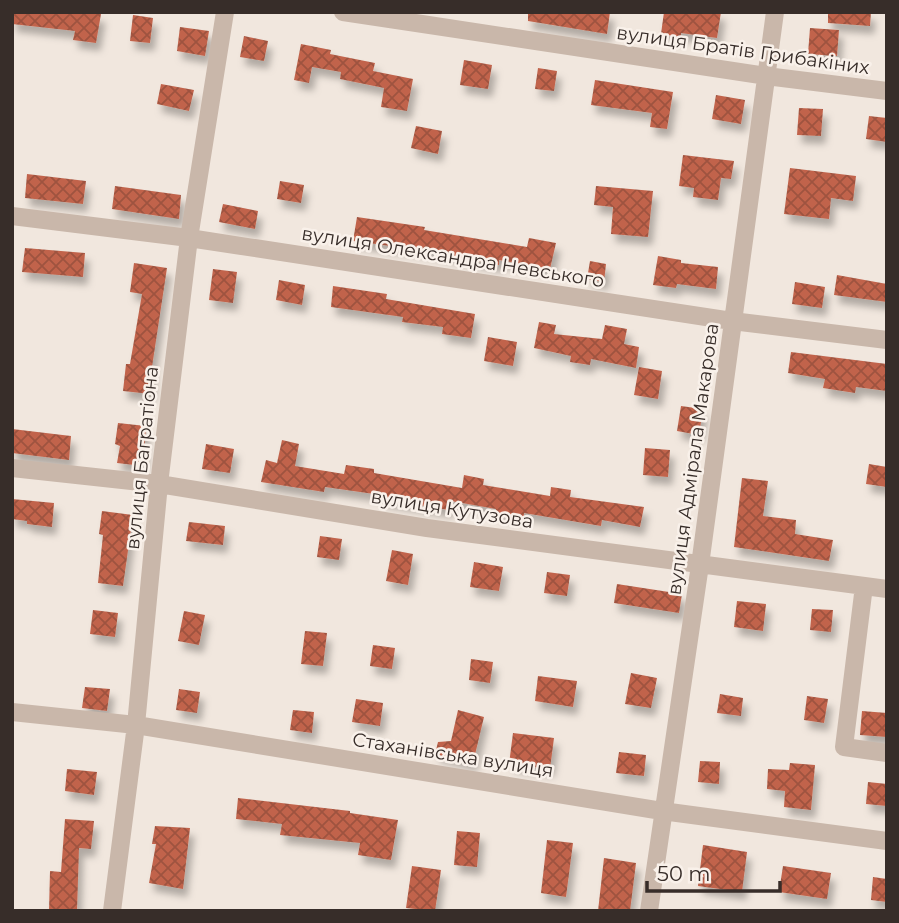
<svg xmlns="http://www.w3.org/2000/svg" width="899" height="923" viewBox="0 0 899 923" font-family="Montserrat,sans-serif">
<style>
.building{fill:url(#building-cross-hatch);filter:url(#shadow)}
.lines{fill:none;stroke-linecap:round;stroke-linejoin:round}
.minor{stroke:#c9b7aa;stroke-width:18}
.labels{text-anchor:middle;dominant-baseline:central;stroke-width:5;stroke-linejoin:round;paint-order:stroke}
.street-label{font-size:19px;fill:#372d29;stroke:#f9f1ea}
</style>
<defs>
<pattern id="building-cross-hatch" width="8" height="8" patternUnits="userSpaceOnUse" patternTransform="scale(1.75)"><rect width="8" height="8" fill="#c1644c"/><path d="M0 0l8 8M0 8l8-8" fill="none" stroke="#9e533f"/></pattern>
<filter id="shadow"><feDropShadow dx="4.5" dy="8" stdDeviation="3.5" flood-color="#0004"/></filter>
</defs>
<rect width="100%" height="100%" fill="#f1e7de"/>
<path class="building" d="M12,12L101,14L96,43L73,40L75,31L12,24Z
M528,12H610L607,34L528,21Z
M664,12H721L717,38L681,33V37L661,34Z
M828,12H871L870,26L828,23Z
M133,15L153,18L150,43L130,41Z
M180,27L209,31L205,56L177,51Z
M810,28L839,30L837,56L808,54Z
M244,36L268,41L264,61L240,57Z
M301,44L331,50L330,54L375,63L373,71L413,79L407,111L381,107L384,88L340,79L341,72L312,67L309,83L294,80Z
M464,60L492,65L488,89L460,85Z
M538,68L557,71L554,91L535,89Z
M595,80L673,92L667,129L650,127L652,113L591,105Z
M161,84L194,90L189,111L157,104Z
M716,95L745,100L741,124L712,119Z
M799,108L823,109L821,136L797,135Z
M869,116L887,118V142L866,139Z
M416,126L442,131L438,154L411,148Z
M683,155L734,161L731,179L721,178L718,200L693,197L694,188L679,186Z
M790,168L856,176L853,201L831,198L829,219L784,214Z
M27,174L86,181L83,204L25,198Z
M280,181L304,185L301,203L277,199Z
M115,186L181,195L179,219L112,209Z
M596,186L653,191L648,237L611,234L613,207L594,205Z
M223,204L258,211L255,229L219,222Z
M357,217L425,227L424,230L527,247L529,238L556,243L550,269L499,260V265L421,250L353,241Z
M25,248L85,253L83,277L22,272Z
M658,256L681,260V263L718,267L716,289L677,284L676,288L653,285Z
M590,261L606,264L604,282L587,279Z
M134,263L167,268L152,367L151,394L123,391L126,364H130L142,294L130,292Z
M213,269L237,272L233,303L209,300Z
M837,275L887,284V302L834,295Z
M279,280L305,285L302,305L276,300Z
M795,282L825,287L822,308L792,304Z
M333,286L387,294L386,299L475,314L471,338L442,334L443,327L402,322L403,317L331,307Z
M539,322L556,325L554,334L602,339L605,325L627,329L624,344L639,347L636,368L591,359L590,365L570,362L571,356L534,348Z
M488,337L517,342L513,366L484,361Z
M791,352L887,364V391L856,387L855,393L823,388L825,379L788,373Z
M639,367L662,371L658,399L634,395Z
M681,406L703,409L699,435L677,431Z
M118,423L146,426L143,466L117,463L120,446L115,444Z
M12,429L71,436L69,460L12,453Z
M282,440L299,444L295,466L344,474L346,465L374,469V473L462,488L464,475L484,479L483,485L550,496L551,487L571,490L570,497L644,507L640,527L602,520L601,526L524,513V517L495,512L496,509L451,501L449,510L380,499L381,495L325,487L324,492L261,482L266,460L277,463Z
M206,444L234,449L230,473L202,469Z
M645,448L670,450L668,477L643,475Z
M869,464L887,467V487L866,484Z
M742,478L768,481L763,516L796,520L795,534L833,540L829,561L734,547Z
M12,499L54,503L52,527L27,524V521L12,519Z
M102,511L133,515L123,586L98,583L103,535L99,534Z
M189,522L225,526L223,545L186,541Z
M320,536L342,539L339,560L317,557Z
M392,550L413,554L408,585L386,581Z
M474,562L503,567L499,591L470,587Z
M547,572L570,575L567,596L544,593Z
M617,584L682,594L679,613L614,603Z
M737,601L766,604L763,631L734,627Z
M812,609L833,610L831,632L810,630Z
M93,610L118,613L115,637L90,634Z
M184,611L205,615L199,645L178,641Z
M305,631L327,633L323,666L301,664Z
M373,645L395,648L392,669L370,666Z
M471,659L493,662L490,683L469,680Z
M631,673L657,678L651,708L625,704Z
M538,676L577,681L573,707L535,701Z
M85,687L110,689L107,711L82,708Z
M179,689L200,692L197,713L176,710Z
M720,694L743,698L741,716L717,713Z
M807,696L828,699L824,723L804,720Z
M356,699L383,703L380,726L352,722Z
M293,710L314,712L312,733L290,730Z
M458,710L484,717L473,763L435,754L438,742L451,741Z
M862,711L887,713V737L860,735Z
M513,733L554,738L550,769L509,764Z
M619,752L646,755L644,776L616,773Z
M700,761L720,762L719,784L698,782Z
M790,763L815,765L811,810L784,807L785,791L767,789L768,769L789,770Z
M67,769L97,772L94,795L65,791Z
M868,782L887,784V806L866,804Z
M238,798L350,811V813L398,820L391,860L358,855L360,843L280,835L282,824L236,819Z
M65,819L94,821L91,849L79,848L77,911H49L50,871L61,872Z
M155,826L190,828L183,889L149,883L156,844H152Z
M457,831L480,833L477,867L454,865Z
M547,840L573,843L566,897L541,893Z
M703,845L747,852L742,892L698,886Z
M604,858L636,863L630,911H598Z
M412,866L441,870L435,911L406,908Z
M783,866L831,873L827,899L779,892Z
M873,877L887,879V902L871,900Z"/>
<g class="lines">
<path class="minor" d="M343,12L766,76L887,91
M12,216L189,238L732,321L887,340
M12,468L159,484L427,528L887,589
M864,586L844,747L887,753
M12,712L136,725L662,811L887,841
M112,911L136,725L159,484L189,238L225,12
M649,911L700,565L775,12"/>
</g>
<g class="labels">
<g class="street-label">
<text transform="translate(743 50) rotate(8)">вулиця Братів Грибакіних</text>
<text transform="translate(453 257) rotate(9)">вулиця Олександра Невського</text>
<text transform="translate(142 458) rotate(-84)">вулиця Багратіона</text>
<text transform="translate(693 459) rotate(-82)">вулиця Адмірала Макарова</text>
<text transform="translate(452 509) rotate(9)">вулиця Кутузова</text>
<text transform="translate(453 755) rotate(9)">Стаханівська вулиця</text>
</g>
</g>
<rect width="899" height="923" fill="none" stroke="#372d29" stroke-width="28"/>
<path d="M647 881v10h133v-10" fill="none" stroke="#372d29" stroke-width="3.5"/>
<text x="657" y="881" font-size="21" fill="#372d29" stroke="#f9f1ea" stroke-width="5" paint-order="stroke">50 m</text>
</svg>
